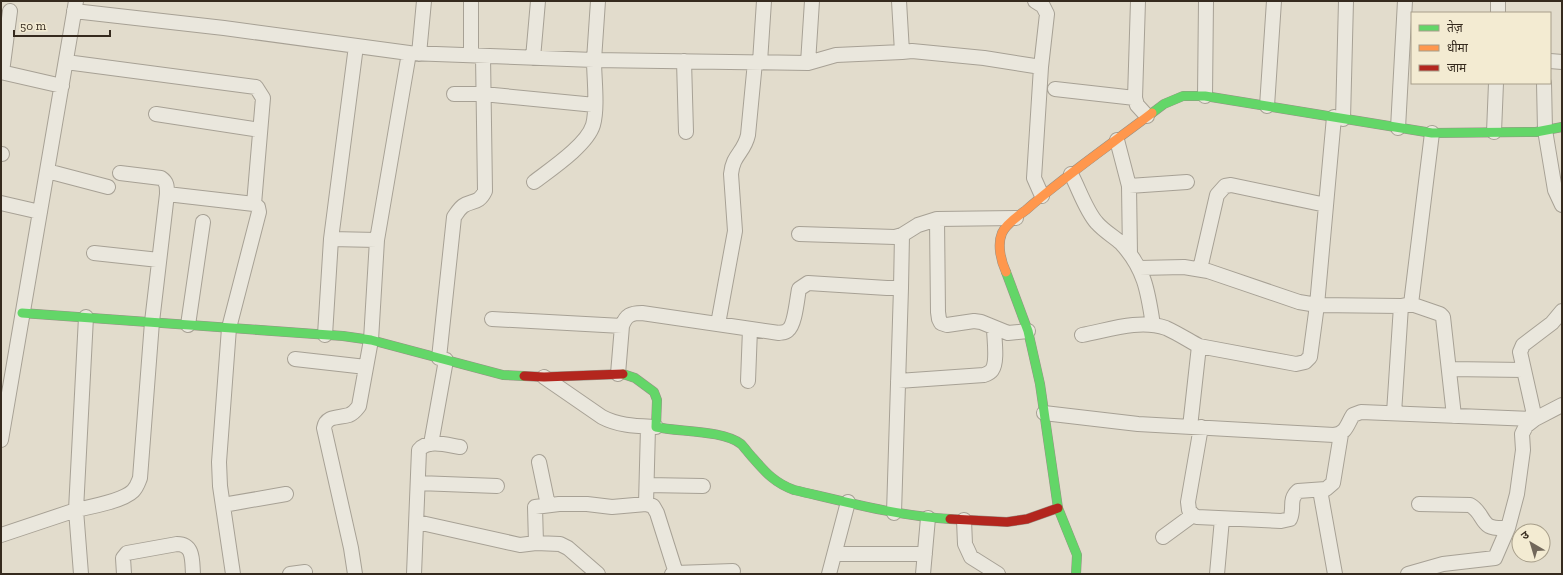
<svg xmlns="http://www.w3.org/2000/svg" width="1563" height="575" viewBox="0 0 1563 575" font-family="'Zilla Slab','Noto Sans Devanagari',serif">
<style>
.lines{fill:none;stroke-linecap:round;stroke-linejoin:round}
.street-casing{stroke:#a7a195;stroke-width:16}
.fast-casing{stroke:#979085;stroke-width:10}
.slow-casing{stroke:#979085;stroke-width:10}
.jam-casing{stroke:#979085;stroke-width:10}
.street{stroke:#eae7dd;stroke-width:14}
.fast{stroke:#63d668;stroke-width:9}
.slow{stroke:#ff974d;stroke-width:9}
.jam{stroke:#b3261e;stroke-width:9}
</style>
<rect width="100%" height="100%" fill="#e2dccc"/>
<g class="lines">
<g class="street-casing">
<path id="street" d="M899,1L902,52L912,51L984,58L1041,67L1034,178L1042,196
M1035,1L1043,6L1047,14L1041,67
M1138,1L1135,98L1137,105L1147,116
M74,11L224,28L409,53L594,60L598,1
M1498,13V1
M419,54L424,1
M471,55V1
M533,58L538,1
M684,61L686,132
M1550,61L1562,62
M66,62L256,87L263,98L254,204
M760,62L764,1
M808,63L812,1
M1,72L62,86
M2,72L10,11
M1544,83L1545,130L1555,190L1562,205
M1055,89L1135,98
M454,94H483L595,105
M1205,96L1206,1
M1267,106L1274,1
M156,114L260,130
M1343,119L1346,1
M1398,128L1405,1
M1494,132L1496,83
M1117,140L1129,186L1130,254
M1,154H2
M47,171L108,187
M120,173L161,178C167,182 167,186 167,194L254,204L258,207L259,212L229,328L219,462L220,486L233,574
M1071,174C1079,189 1086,211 1097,223C1104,231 1113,236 1121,243C1145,269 1148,292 1153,325
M534,182C551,169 587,145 593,125C598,107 594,78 594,60L808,63L836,55L902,52
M1129,186L1187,182
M1,203L40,212
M937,219L938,312L939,319L941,323L947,325L974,321L981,322L1008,333L1028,331
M799,234L895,237L902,235L918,225L937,219L1016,218
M331,239L377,240
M94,253L159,260
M1139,268L1184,267L1208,271L1299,302L1317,305L1401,306L1411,304L1432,133
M1200,269L1217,195L1225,186L1231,185L1326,205
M1411,304L1440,314L1443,317L1454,416
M86,317L76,510C90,507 123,501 133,491C137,487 138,483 140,478L152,322L167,194
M492,319L622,326
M718,324L735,231L731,174C733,154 744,153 748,135L755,62
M188,325L203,222
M325,335L331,239L356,46
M1082,335C1109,330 1139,319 1166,328C1177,333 1188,340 1199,346
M439,358L454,217C457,213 459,209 463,206C472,200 479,204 485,191L483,56
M295,359L366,367
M1449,369L1524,370
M618,374L622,326C626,315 631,313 642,313L779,333C782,332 785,333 788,330C795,325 797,299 799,289L808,283L887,288H901L902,235
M544,377L602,417C619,426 637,426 656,427
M748,381L750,329
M898,381L984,375C987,374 990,373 992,370C998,362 994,338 994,328
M1044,413L1138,424L1334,435C1347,433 1347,424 1353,415L1361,412L1535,419L1520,352L1523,345L1552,323L1562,311
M1394,413L1401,306
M1190,427L1199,346L1296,364L1305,362L1310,357L1317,305L1334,117
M1201,427L1188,502L1189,510L1193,515L1197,517L1281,521L1290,519C1295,508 1288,500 1298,491L1326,489L1333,483L1341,434
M1,440L76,1
M431,444L446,360
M539,462L548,505
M418,483L497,486
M647,485L703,486
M1320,490L1335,574
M646,504L648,427
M1419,504L1470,505C1481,511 1481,521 1489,526C1495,529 1502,528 1508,528
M223,505L286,494
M894,513L901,288
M964,520L965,544L971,557L998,574
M417,522L520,545L536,543
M1,535L76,510L81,574
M1163,537L1193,515
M835,554H925
M676,573L733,571
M124,574L123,558L127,553L177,544C194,544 192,561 193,574
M290,574L305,572
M355,574L351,548L324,428C326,415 340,418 349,415C354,413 356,410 359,406L371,340L377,240L409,53
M414,574L419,450C428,439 447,445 460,447
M598,574L568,548L560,544L536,543L535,507L559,504H587L612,507L646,504L653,506L657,513L676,573L672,574
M829,574L848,502
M923,574L928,518
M1217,574L1222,519
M1408,574L1443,564L1495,558L1508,528L1517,494L1523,450L1522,434L1526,426L1535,419L1562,405"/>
</g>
<g class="fast-casing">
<path id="fast" d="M1152,113L1164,104L1183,96H1205L1432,133L1536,132L1562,127
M1006,272L1028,331L1040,384L1058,508L1077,555L1076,574
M22,313L343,336L371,340L503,375L524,376
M623,374L635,378L654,392L657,400L656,427C679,432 723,430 741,444C745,448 749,454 753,458C766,473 775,483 794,490C846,502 897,516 950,519"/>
</g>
<g class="slow-casing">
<path id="slow" d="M1006,272C1001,261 997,245 1002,233C1005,226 1019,215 1026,210C1066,175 1110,145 1152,113"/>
</g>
<g class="jam-casing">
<path id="jam" d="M524,376L544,377L623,374
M950,519L1007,522L1027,519L1058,508"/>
</g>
<use href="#street" class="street"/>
<use href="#fast" class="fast"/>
<use href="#slow" class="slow"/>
<use href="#jam" class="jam"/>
</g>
<rect width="1563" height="575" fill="none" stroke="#352a1e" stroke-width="4"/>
<rect x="1411" y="12" width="140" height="72" fill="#f3ebd2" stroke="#a79e8a"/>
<rect x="1419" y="25" width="20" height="6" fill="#63d668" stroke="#a79e8a"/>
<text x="1447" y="32" font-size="12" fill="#352a1e">तेज़</text>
<rect x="1419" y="45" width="20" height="6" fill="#ff974d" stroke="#a79e8a"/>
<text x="1447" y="52" font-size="12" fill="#352a1e">धीमा</text>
<rect x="1419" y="65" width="20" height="6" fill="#b3261e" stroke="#a79e8a"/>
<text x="1447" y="72" font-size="12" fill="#352a1e">जाम</text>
<g transform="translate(1531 543) rotate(322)"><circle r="19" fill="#f3ebd2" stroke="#a79e8a"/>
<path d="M0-3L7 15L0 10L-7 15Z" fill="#72685b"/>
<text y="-6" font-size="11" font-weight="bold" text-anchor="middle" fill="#352a1e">उ</text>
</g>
<path d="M14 30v6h96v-6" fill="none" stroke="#352a1e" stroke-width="2"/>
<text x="20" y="30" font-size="12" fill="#352a1e" stroke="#f3ebd2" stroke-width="3" paint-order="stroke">50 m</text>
</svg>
